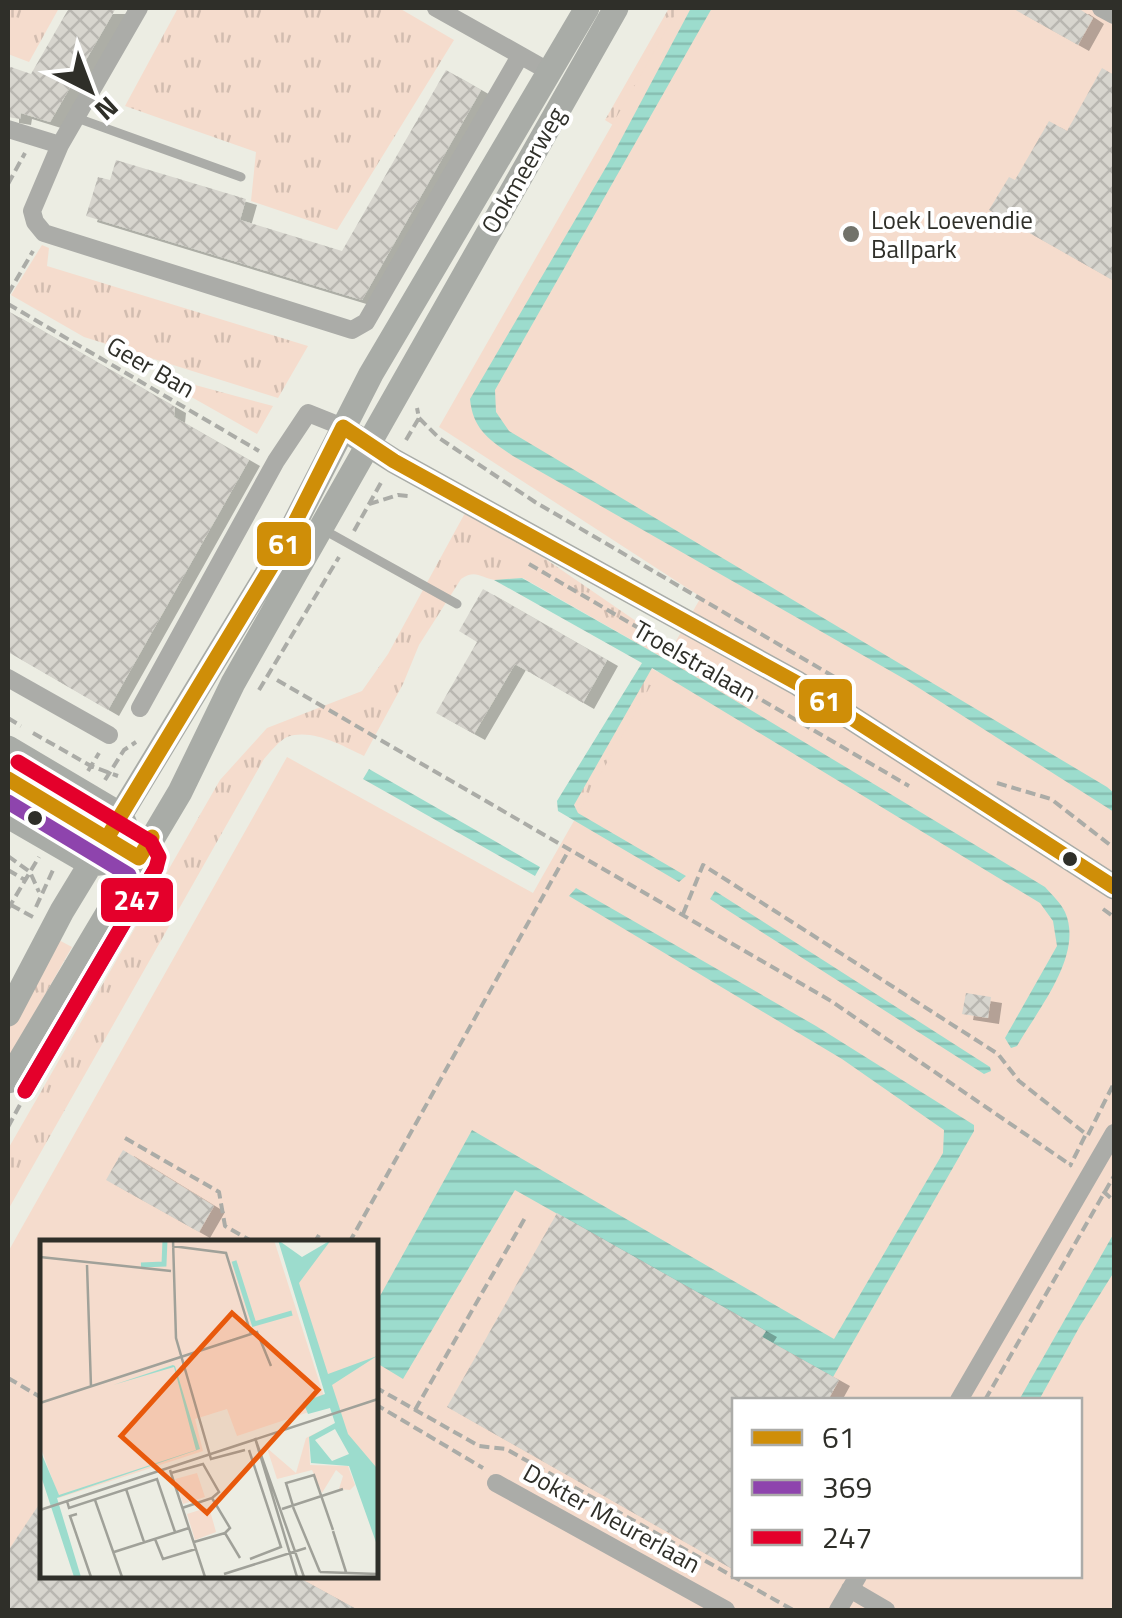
<svg xmlns="http://www.w3.org/2000/svg" width="1122" height="1618" viewBox="0 0 1122 1618" font-family="'Titillium Web',sans-serif">
<style>
.grass{fill:url(#grass-tufts)}
.green{fill:#f5dccd;fill-rule:evenodd}
.water{fill:url(#water-rules)}
.building{fill:url(#building-cross-hatch);filter:url(#shadow)}
.lines{fill:none;stroke-linecap:round;stroke-linejoin:round}
.path{stroke:#abaca7;stroke-width:4;stroke-dasharray:10 5;stroke-linecap:butt}
.lane{stroke:#abaca8;stroke-width:9}
.street{stroke:#abaca8;stroke-width:18}
.secondary{stroke:#a9aca7;stroke-width:25}
.bus-1-casing{stroke:#fff;stroke-width:22}
.bus-2-casing{stroke:#fff;stroke-width:22}
.bus-3-casing{stroke:#fff;stroke-width:22}
.bus-1{stroke:#cf8e08;stroke-width:15}
.bus-2{stroke:#8e44ad;stroke-width:15}
.bus-3{stroke:#e4002b;stroke-width:15}
.poi-dot{fill:#71726a;stroke:#fff;stroke-width:4}
.bus-dot{fill:#2f2f29;stroke:#fff;stroke-width:4}
.labels{text-anchor:middle;dominant-baseline:central;stroke-width:8;stroke-linejoin:round;paint-order:stroke}
.street-label{font-size:25px;fill:#2f2f29;stroke:#fff}
.poi-label{font-size:25px;fill:#2f2f29;stroke:#fff;text-anchor:start}
.inset-river{fill:none;stroke:#9cdccd;stroke-width:5}
.inset-road{fill:none;stroke:#a0a199;stroke-width:2.5}
.view{fill:#e8590c;fill-opacity:0.15;stroke:#e8590c;stroke-width:5}
.inset-edge{fill:none;stroke:#2f2f29;stroke-width:5}
.line-badge{stroke:#fff;stroke-width:4}
.badge-label{font-size:28px;text-anchor:middle;font-weight:bold;fill:#fff}
</style>
<defs>
<pattern id="grass-tufts" width="24" height="20" patternUnits="userSpaceOnUse" patternTransform="scale(2.5)"><rect width="24" height="20" fill="#f5dccd"/><path d="M3 7l-1-3M5 7V3M7 7l1-3M15 17l-1-3M17 17v-4M19 17l1-3" fill="none" stroke="#d2bdb0"/></pattern>
<pattern id="water-rules" width="6" height="5" patternUnits="userSpaceOnUse" patternTransform="scale(2.5)"><rect width="6" height="5" fill="#9cdccd"/><path d="M0 2.5h6" fill="none" stroke="#87bdb0"/></pattern>
<pattern id="building-cross-hatch" width="8" height="8" patternUnits="userSpaceOnUse" patternTransform="scale(2.5)"><rect width="8" height="8" fill="#d7d5ce"/><path d="M0 0l8 8M0 8l8-8" fill="none" stroke="#b9b7b1"/></pattern>
<filter id="shadow"><feDropShadow dx="11" dy="6" stdDeviation="0" flood-color="#0004"/></filter>
</defs>
<rect width="100%" height="100%" fill="#ecede3"/>
<path class="grass" d="M8,8H59L29,62L8,54Z
M178,8H399L454,40L337,230L251,201L256,152L125,106Z
M669,8H691L624,132L605,120Z
M42,245L49,248L47,266L308,346L278,398L84,337L11,295Z
M184,382L273,406L257,434L179,390Z
M465,513L531,549L719,678L881,770L1114,928V1056L1078,1117L715,891L577,813L574,804L651,668L1040,903L1053,921L1057,946L1005,1037L1012,1048L1017,1046C1028,1027 1039,1008 1050,989C1074,946 1079,927 1045,887L686,671L523,578C514,579 504,581 495,580C480,578 476,569 461,579L419,645L403,684L364,756C343,746 312,728 287,737C279,741 270,752 264,759L8,1210V1149L220,780L267,728L362,691L388,654Z
M55,938L72,947L8,1060V1026Z"/>
<path class="green" d="M679,8H1114V1610H8V1252L287,757L533,893L701,597L439,427ZM42,1243H375V1576H42ZM734,1400H1080V1576H734Z"/>
<path class="water" d="M691,8H712L495,390L496,412L509,431L1107,787L1114,793V812L908,681L513,456C488,439 473,429 470,399L609,162Z
M522,578L686,671L1045,887C1052,895 1061,903 1065,912C1084,955 1038,1009 1017,1046L1011,1048L1005,1038L1057,946L1053,921L1040,903L652,668L574,805L578,813L686,876L679,882L558,811L557,801L642,663L494,580Z
M369,769L540,867L535,876L363,779Z
M576,888L816,1026L974,1125V1131L833,1377L762,1337L765,1331L515,1190L403,1379L375,1362V1305L472,1130L834,1339L943,1153L944,1130L842,1059L569,896Z
M715,891L990,1067L991,1071L984,1074L710,899Z
M1114,1233V1272L1080,1326L1039,1400H1019Z"/>
<path class="building" d="M69,8H116L50,122L21,113L20,119L8,117V66L31,74Z
M1012,8H1078L1093,18L1078,45Z
M1102,68L1114,75V281L989,210L1009,177L1015,180L1049,121L1067,131Z
M446,70L481,90L362,300L86,216L98,177L110,180L116,160L246,199L240,220L342,251Z
M8,311L175,407L174,417L249,460L108,710L8,652Z
M483,589L607,660L583,703L515,664L474,734L436,713L477,642L459,631Z
M966,993L991,997L988,1018L962,1014Z
M123,1150L214,1206L199,1232L106,1180Z
M557,1213L766,1331L762,1337L839,1380L828,1400H734V1570L447,1407Z
M42,1500V1576H296L358,1610H8V1551Z"/>
<g class="lines">
<path class="path" d="M8,184L25,153
M8,294L33,251
M8,304L259,451
M419,418L439,438L535,502L838,679
M406,440L419,418L417,408
M369,504L398,495L408,496
M354,531L383,479
M529,564L909,786
M277,680L831,1001L1072,1166
M259,690L339,557
M8,718L21,726
M33,733L91,766L118,776
M88,771L99,753
M105,780L124,750L136,742
M997,783L1051,799L1114,848
M8,856L30,872L39,892
M8,870L25,880
M11,905L33,917
M36,907L53,870
M8,909L39,857
M1103,909L1114,917
M683,914L703,865L998,1054L1019,1081L1086,1134L1070,1166
M8,1127L22,1101
M1088,1135L1114,1083
M125,1138L219,1192L225,1226L255,1243
M1103,1191L1114,1201
M314,1243L319,1235
M349,1243L570,848
M8,1378L42,1398
M375,1387L479,1446L506,1449L793,1610
M841,1400L842,1399
M985,1400L1114,1176
M375,1404L483,1468
M415,1410L525,1218"/>
<path class="lane" d="M77,118L241,177
M324,530L457,604
M8,779L129,851"/>
<path class="street" d="M436,8L550,72
M1101,8L1114,15
M8,129L60,145L139,8
M60,145L32,211L35,222L44,233L352,330L366,322L520,56
M8,678L109,735
M140,708L276,461L308,413L343,427
M959,1400L1114,1133
M496,1483L726,1610
M850,1589L886,1610
M838,1610L858,1576"/>
<path class="secondary" d="M355,436L394,461L797,683L1114,887
M8,748L121,815L139,858
M8,816L91,864L139,858
M8,1014L62,911L279,554L371,374L587,8
M8,1081L180,792L233,683L616,8"/>
<g class="bus-1-casing">
<path id="bus-1" d="M8,779L139,858L152,837
M107,838L279,554L343,427L394,461L797,683L1114,887"/>
</g>
<g class="bus-2-casing">
<path id="bus-2" d="M8,802L129,875
M25,1091L156,868"/>
</g>
<g class="bus-3-casing">
<path id="bus-3" d="M18,762L151,842L159,857L156,868L25,1091"/>
</g>
<use href="#bus-1" class="bus-1"/>
<use href="#bus-2" class="bus-2"/>
<use href="#bus-3" class="bus-3"/>
</g>
<circle class="poi-dot" cx="851" cy="234" r="10"/>
<g class="bus-dot">
<circle cx="35" cy="818" r="9"/>
<circle cx="1070" cy="859" r="9"/>
</g>
<g class="labels">
<g class="street-label">
<text transform="translate(523 170) rotate(-60)">Ookmeerweg</text>
<text transform="translate(151 367) rotate(30)">Geer Ban</text>
<text transform="translate(695 661) rotate(30)">Troelstralaan</text>
<text transform="translate(612 1518) rotate(29)">Dokter Meurerlaan</text>
</g>
<g class="poi-label">
<text x="871" y="220">Loek Loevendie<tspan x="871" dy="29">Ballpark</tspan></text>
</g>
</g>
<g transform="translate(40 1240)">
<rect width="338" height="338" fill="#ecede3"/>
<path d="M280,191L269,199L270,225L308,226L315,245L310,250L299,249L303,236L296,230L282,253L272,230L237,239L227,208L256,233L266,198ZM157,233L165,257L143,264L135,239ZM169,267L176,292L155,300L147,274Z" fill="#f5dccd"/>
<path d="M0,0H234L287,166L197,196L187,169L155,179L163,211L19,258L0,205ZM291,0H337V293L256,44L259,27Z" fill="#f5dccd"/>
<path d="M238,0L262,17L291,0L259,43L288,134L337,116L292,145L308,194L336,227L337,305L309,226L271,223L269,197L295,183L290,168L268,174L263,162L285,154ZM295,189L309,214L292,221L275,200ZM133,125L135,126L160,209L17,258L41,337H34L0,233V210L19,255L156,210L134,127L73,145Z" fill="#9cdccd" fill-rule="evenodd"/>
<path class="inset-river" d="M194,21L214,84L252,73M101,25L124,24L125,0"/>
<path class="inset-road" d="M133,0L136,98L171,219L205,210M132,6L186,13L211,94M0,17L131,31M47,25L51,147M0,163L217,92L231,126M215,198L264,337M215,198L257,337M209,210L241,307L210,319M130,230L165,337M131,233L163,224L179,252L172,258M86,249L104,302M55,260L82,337M27,261L29,268L117,239L135,292M253,266L246,243L274,235L293,290M253,267L280,332M142,268L172,258L190,288L185,293M242,269L303,249M0,270L338,159M37,274L30,276L51,337M293,291L306,332M115,299L123,319L156,309M154,302L185,293L200,318M74,312L149,288M280,332L338,334M184,334L266,308"/>
<path class="view" d="M192,73L278,150L167,273L81,196Z"/>
<rect width="338" height="338" class="inset-edge"/>
</g>
<g class="line-badge">
<rect x="255" y="520" width="58" height="48" rx="10" fill="#cf8e08"/>
<rect x="797" y="677" width="57" height="48" rx="10" fill="#cf8e08"/>
<rect x="99" y="876" width="76" height="48" rx="10" fill="#e4002b"/>
</g>
<g class="badge-label">
<text x="284" y="554">61</text>
<text x="825" y="711">61</text>
<text x="137" y="910">247</text>
</g>
<rect width="1122" height="1618" fill="none" stroke="#2f2f29" stroke-width="20"/>
<rect x="732" y="1398" width="350" height="180" fill="#ffffff" stroke="#acaca9" stroke-width="2.5"/>
<rect x="752" y="1430" width="50" height="15" fill="#cf8e08" stroke="#acaca9" stroke-width="2.5"/>
<text x="822" y="1448" font-size="30" fill="#2f2f29">61</text>
<rect x="752" y="1480" width="50" height="15" fill="#8e44ad" stroke="#acaca9" stroke-width="2.5"/>
<text x="822" y="1498" font-size="30" fill="#2f2f29">369</text>
<rect x="752" y="1530" width="50" height="15" fill="#e4002b" stroke="#acaca9" stroke-width="2.5"/>
<text x="822" y="1548" font-size="30" fill="#2f2f29">247</text>
<g transform="translate(90 90) rotate(138)" stroke="#ffffff" stroke-width="8" paint-order="stroke">
<path d="M0-8L18 38L0 25L-18 38Z" fill="#2f2f29"/>
<text y="-15" font-size="28" font-weight="bold" text-anchor="middle" fill="#2f2f29">N</text>
</g>
</svg>
